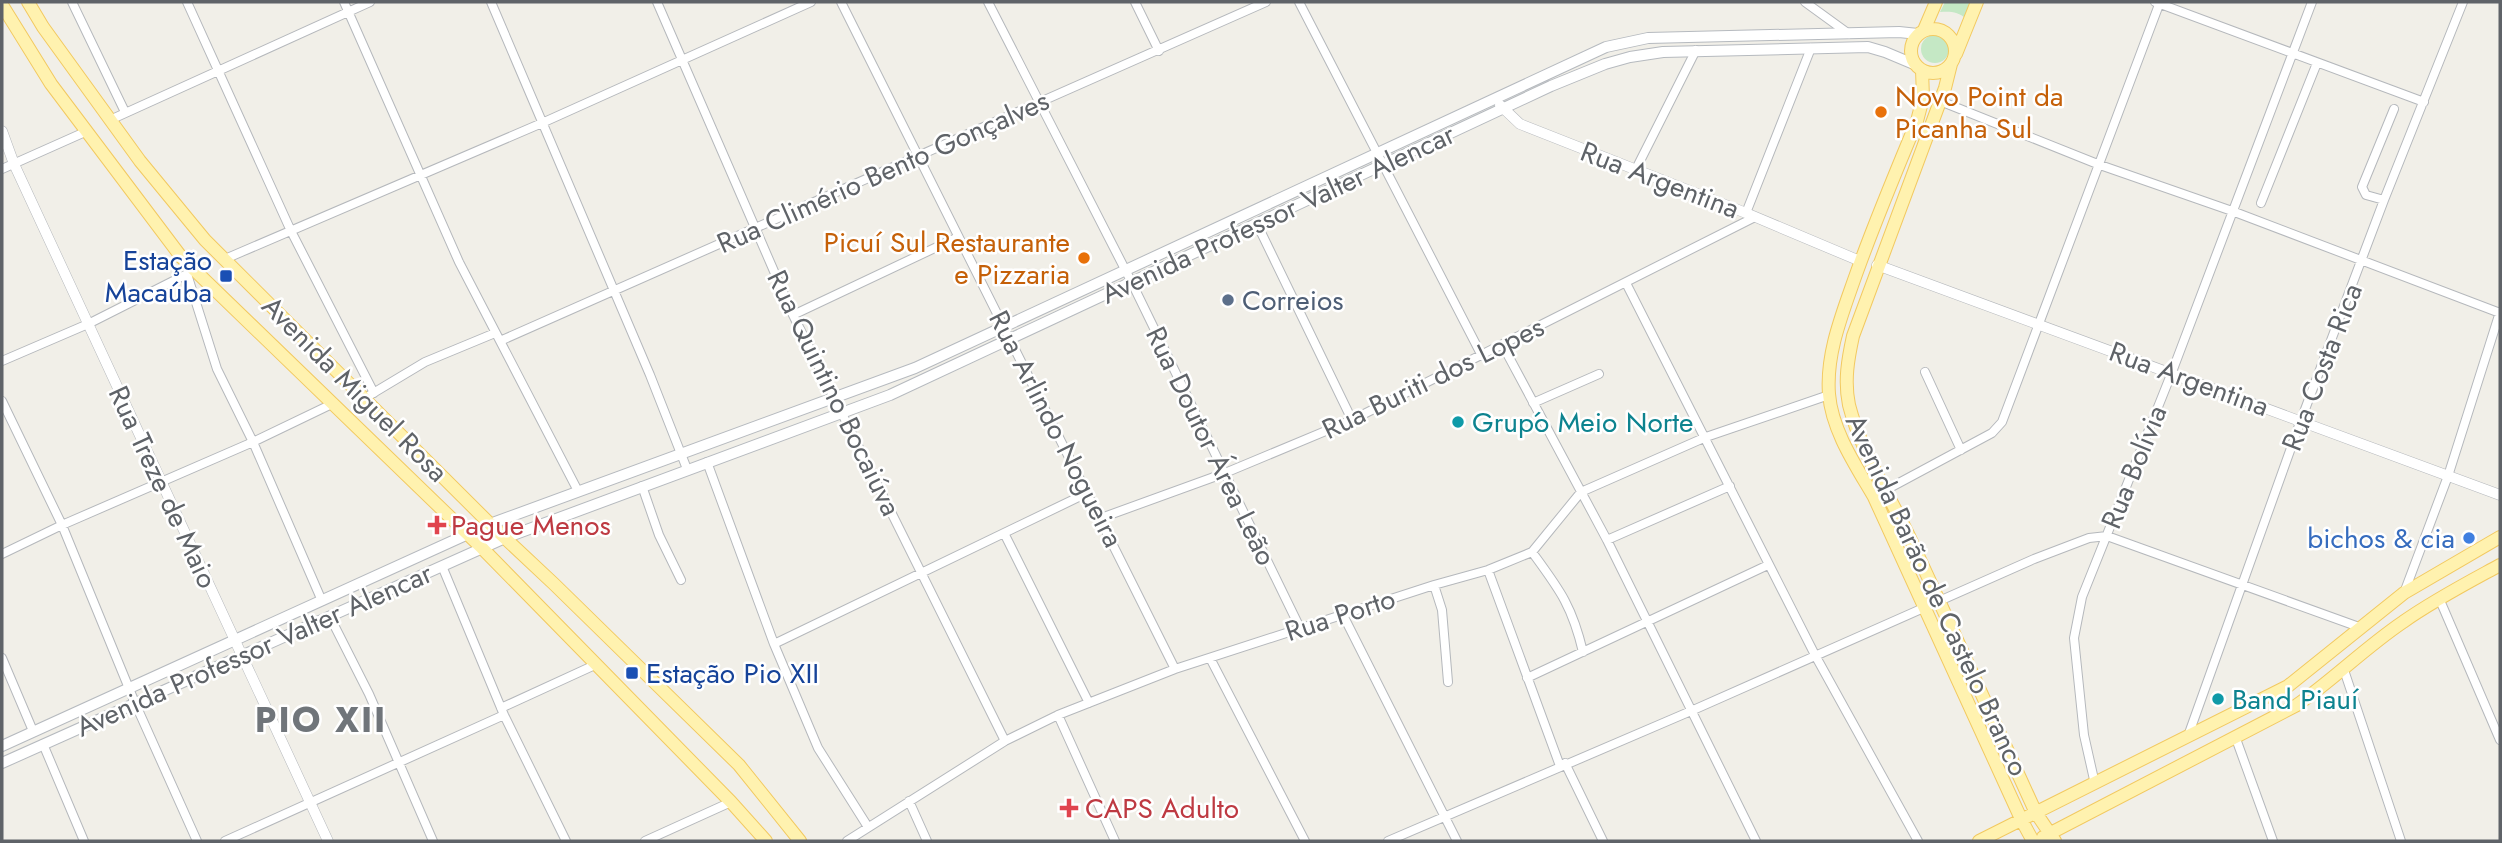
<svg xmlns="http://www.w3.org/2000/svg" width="2502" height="843" viewBox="0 0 2502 843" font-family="Jost,sans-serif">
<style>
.green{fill:#c5e8c5}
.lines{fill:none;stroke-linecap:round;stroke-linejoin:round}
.minor-casing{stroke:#b5b8bc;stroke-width:10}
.tertiary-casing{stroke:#b5b8bc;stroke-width:11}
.secondary-casing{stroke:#b6babf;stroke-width:12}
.primary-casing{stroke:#f2c960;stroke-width:14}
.minor{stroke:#fff;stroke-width:8}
.tertiary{stroke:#fff;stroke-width:10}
.secondary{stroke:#fff;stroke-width:10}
.primary{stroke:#fff2af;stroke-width:12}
.food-dot{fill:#e8710a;stroke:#fff;stroke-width:2.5}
.transit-dot{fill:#1a4fb4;stroke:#fff;stroke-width:2.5}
.service-dot{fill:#5c6f8a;stroke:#fff;stroke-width:2.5}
.culture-dot{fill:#0f9aa8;stroke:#fff;stroke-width:2.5}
.health-dot{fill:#e0444e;stroke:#fff;stroke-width:2.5}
.shop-dot{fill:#3f7fe0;stroke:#fff;stroke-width:2.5}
.labels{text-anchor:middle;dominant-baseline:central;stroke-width:5;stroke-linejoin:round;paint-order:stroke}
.food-label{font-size:28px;fill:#c56008;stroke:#fff;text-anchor:start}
.street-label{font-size:28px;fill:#5f6368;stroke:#fff}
.transit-label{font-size:28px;fill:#164399;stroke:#fff;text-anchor:end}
.service-label{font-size:28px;fill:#4e5e75;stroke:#fff;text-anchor:start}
.culture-label{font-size:28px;fill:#0d838f;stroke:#fff;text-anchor:start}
.health-label{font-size:28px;fill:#be3a42;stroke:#fff;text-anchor:start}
.shop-label{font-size:28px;fill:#366cbe;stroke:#fff;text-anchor:end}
.district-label{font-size:35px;font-weight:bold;letter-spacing:2px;fill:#70757a;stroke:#fff}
</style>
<rect width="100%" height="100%" fill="#f1efe8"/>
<path class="green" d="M1945,2H1973L1967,19C1958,12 1951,11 1940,12Z
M1921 49a14 14 0 1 1 28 0a14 14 0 1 1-28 0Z"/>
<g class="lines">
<g class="minor-casing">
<path id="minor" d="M72,2L125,112
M187,2L291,231L374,393
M344,2L459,262L578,491
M491,2L650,375L687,469
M657,2L793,315L1005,741
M841,2L1175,669
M988,2L1132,283L1300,628
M1135,2L1159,51
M1299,2L1482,356
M1805,2L1849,34
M2155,2L2424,102
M1940,101L2100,165L2232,211L2500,313
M110,120L370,2
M2,169L85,132
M1635,171L1696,50
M2384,200L2366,195L2362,187L2394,109
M2261,203L2317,63
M1746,213L1811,48
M1257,224L1352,420
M225,259L542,123L811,2
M187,274L217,369L253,442L322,601
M1626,283L1815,655L1918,841
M793,315L958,237
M500,341L1266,2
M1503,346L1607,540L1756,841
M2,361L88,324L189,273
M1925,372L1961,450
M370,395L425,362L495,333
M2,401L62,525L135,703L197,841
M1533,403L1599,374
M707,462L774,644L818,748L868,827
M642,486L659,535L681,580
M1882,492L1992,433L2002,422L2160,2
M1101,518L1225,473L1352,420L1755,217
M1004,533L1089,703
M1607,540L1730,486
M1532,552C1559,589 1572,605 1583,652
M2,554L62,525L253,442L334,403
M442,566L504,715L566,841
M1488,570L1560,766
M1434,585L1442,610L1448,682
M2404,593L2448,476L2500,312
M2439,598L2500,740
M1343,615L1457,841
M330,617L369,694L433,841
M774,644L1087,493
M2,658L33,731
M1210,658L1305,841
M2344,670L2401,841
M1527,678L1768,565
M501,708L597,664
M1058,715L1115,841
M2188,736L2301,420L2384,200L2463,2
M2235,736L2273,841
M43,744L84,841
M1565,763L1603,841
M2095,784L2084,735L2074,638L2082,597L2172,372L2312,2
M909,801L927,841
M225,841L504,715
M645,841L731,802
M847,841L1005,741L1058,715L1175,669L1434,585L1488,570L1532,552L1581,492L1706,437L1829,395
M1388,841L1691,711L2034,559L2089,538L2107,536L2359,627"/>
</g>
<g class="tertiary-casing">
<path id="tertiary" d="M1500,105L1520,124L1746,213L1860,261
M2,131L14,164L328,841
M1877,265L2500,495"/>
</g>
<g class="secondary-casing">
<path id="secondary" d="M2,746L490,524L915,368L1606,47L1648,38L1899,32L1918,34
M2,763L505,538L890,395L1551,86L1605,64L1630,57L1663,52L1868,47L1885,52L1916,65"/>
</g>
<g class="primary-casing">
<path id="primary" d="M28,2L43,27L140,161L205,240L490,524L554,584L739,765L800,841
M2,5L51,84L182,258L482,548L731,802L766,841
M1911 51a22 22 0 1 1 44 0a22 22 0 1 1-44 0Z
M1924,30L1936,2
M1956,54L1977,2
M1951,64L1945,88L1853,336C1848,359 1844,381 1849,405C1860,449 1889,495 1909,536C1952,628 1994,721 2036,813L2055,841
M1922,70L1923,98L1917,121C1895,174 1873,226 1854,280C1841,317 1826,355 1829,394C1832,431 1856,466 1874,497L2022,821L2033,841
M2043,837L2297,705C2334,679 2366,647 2403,622C2434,600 2467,583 2500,565
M1979,841L2288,686L2404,593L2500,537"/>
</g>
<use href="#minor" class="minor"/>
<use href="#tertiary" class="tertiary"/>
<use href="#secondary" class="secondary"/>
<use href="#primary" class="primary"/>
</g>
<g class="food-dot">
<circle cx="1881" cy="112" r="7"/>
<circle cx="1084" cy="258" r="7"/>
</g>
<g class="transit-dot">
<rect x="219" y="269" width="14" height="14" rx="3.5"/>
<rect x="625" y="666" width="14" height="14" rx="3.5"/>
</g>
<circle class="service-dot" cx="1228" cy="300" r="7"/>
<g class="culture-dot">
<circle cx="1458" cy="422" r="7"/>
<circle cx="2218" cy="699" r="7"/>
</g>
<g class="health-dot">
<path d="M433.5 514.5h7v7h7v7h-7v7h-7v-7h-7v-7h7z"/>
<path d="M1065.5 797.5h7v7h7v7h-7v7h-7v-7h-7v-7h7z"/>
</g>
<circle class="shop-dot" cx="2469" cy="538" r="7"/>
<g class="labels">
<g class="food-label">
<text x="1895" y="96">Novo Point da<tspan x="1895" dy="32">Picanha Sul</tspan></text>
<text x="1070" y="242" text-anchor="end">Picuí Sul Restaurante<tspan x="1070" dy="32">e Pizzaria</tspan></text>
</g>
<g class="street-label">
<text transform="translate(883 172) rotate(-24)">Rua Climério Bento Gonçalves</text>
<text transform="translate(1660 180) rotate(21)">Rua Argentina</text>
<text transform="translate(1278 214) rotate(-25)">Avenida Professor Valter Alencar</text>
<text transform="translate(2322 367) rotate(-69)">Rua Costa Rica</text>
<text transform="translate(1433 378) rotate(-26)">Rua Buriti dos Lopes</text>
<text transform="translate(2189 379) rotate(20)">Rua Argentina</text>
<text transform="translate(355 389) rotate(45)">Avenida Miguel Rosa</text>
<text transform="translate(834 393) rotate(64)">Rua Quintino Bocaiúva</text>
<text transform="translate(1056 429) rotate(63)">Rua Arlindo Nogueira</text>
<text transform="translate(1211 446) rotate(64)">Rua Doutor Área Leão</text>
<text transform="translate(2134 467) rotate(-68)">Rua Bolívia</text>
<text transform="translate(163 487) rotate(65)">Rua Treze de Maio</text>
<text transform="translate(1937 595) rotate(65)">Avenida Barão de Castelo Branco</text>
<text transform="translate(1340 615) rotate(-18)">Rua Porto</text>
<text transform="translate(254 650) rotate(-24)">Avenida Professor Valter Alencar</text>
</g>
<g class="transit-label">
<text x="212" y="260">Estação<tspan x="212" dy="32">Macaúba</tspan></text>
<text x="646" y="673" text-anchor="start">Estação Pio XII</text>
</g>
<g class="service-label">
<text x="1242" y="300">Correios</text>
</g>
<g class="culture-label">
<text x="1472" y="422">Gruṕo Meio Norte</text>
<text x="2232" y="699">Band Piauí</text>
</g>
<g class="health-label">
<text x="451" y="525">Pague Menos</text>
<text x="1085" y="808">CAPS Adulto</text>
</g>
<g class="shop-label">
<text x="2455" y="538">bichos &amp; cia</text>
</g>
<g class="district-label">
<text x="321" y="720">PIO XII</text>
</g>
</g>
<rect width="2502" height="843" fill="none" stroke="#5f6368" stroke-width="7"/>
</svg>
